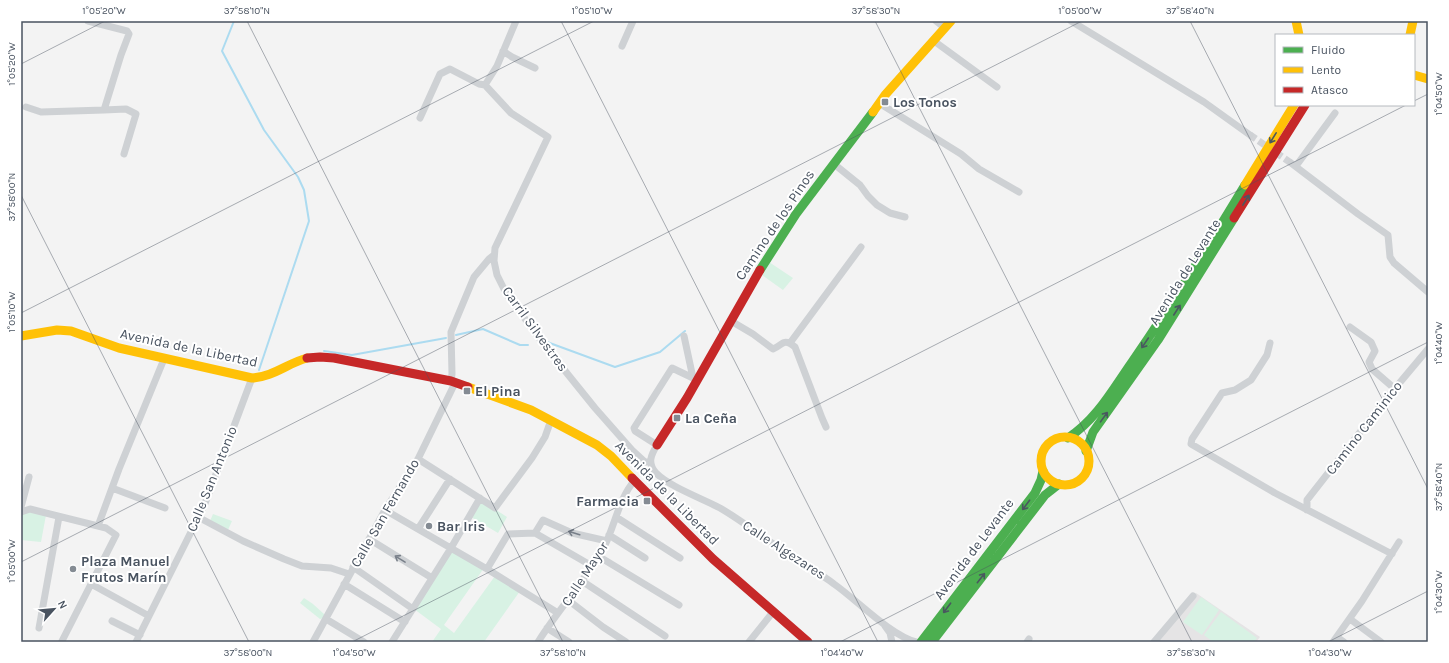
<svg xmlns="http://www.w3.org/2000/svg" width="1449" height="663" viewBox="0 0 1449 663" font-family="Karla,sans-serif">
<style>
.education{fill:#e5e4e5}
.green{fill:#d8f2e4}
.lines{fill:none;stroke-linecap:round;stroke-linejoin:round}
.stream{stroke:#acdbf0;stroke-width:2}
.street-tunnel{stroke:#d1d3d6;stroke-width:7;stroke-dasharray:7 3.5;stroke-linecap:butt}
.street{stroke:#ced1d4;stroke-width:7}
.fast{stroke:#4caf50;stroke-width:9}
.slow{stroke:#ffc107;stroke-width:9}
.jam{stroke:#c62828;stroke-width:9}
.oneway{stroke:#49585f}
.oneway2{stroke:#787f89}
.ticks{fill:none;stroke:#495360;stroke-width:1;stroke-opacity:0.45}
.poi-dot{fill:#848b93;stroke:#fff;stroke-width:1.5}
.labels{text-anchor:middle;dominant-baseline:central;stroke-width:4;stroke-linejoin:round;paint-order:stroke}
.poi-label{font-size:14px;font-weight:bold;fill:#495360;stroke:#fff;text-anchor:start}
.street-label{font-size:14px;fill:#495360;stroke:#fff}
.neatline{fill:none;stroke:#495360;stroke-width:1.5}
.ticks-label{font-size:10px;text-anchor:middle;fill:#495360}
</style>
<rect width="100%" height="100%" fill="#f3f3f3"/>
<path class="education" d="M1196,593L1260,637L1256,642H1155Z"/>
<path class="green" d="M769,262L793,278L783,290L762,275Z
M481,500L507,517L498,533L471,517Z
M30,509L46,515L41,542L21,540V512Z
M213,514L232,521L228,530L210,521Z
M452,549L484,568L444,625L454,633L495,576L520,591L484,642H432L441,629L414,609Z
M1201,597L1219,610L1202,635L1183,622Z
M304,598L313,604L324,614V618L320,619L300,603Z
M1221,612L1257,638L1254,642H1213L1204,635Z"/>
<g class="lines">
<path class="stream" d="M234,21L222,51L264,130L298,177L304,190L309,221L259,370
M456,335L483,329L520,345H528
M547,342L615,367L660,352L685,331
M324,351L352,355L446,338"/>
<path class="street-tunnel" d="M1250,135L1291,163"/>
<path class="street" d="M936,21L945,28
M1071,21L1204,102L1250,135
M934,41L997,87
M622,46L633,21
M503,51L512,57L535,68
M485,85L511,113L548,137L495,248L494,261L497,275L506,293L545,346L595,408L632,450L645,462H650
M485,85L497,66L516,21
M879,103L961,154L979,169L1019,192
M26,107L41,112L104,110L121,55L129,34L127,31L88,21
M104,110L126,109L136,114L124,154
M420,118L440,74L450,69L479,84L485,85
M1291,163L1358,214L1388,235L1390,257L1394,263L1428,292
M834,164L860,185L868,196L877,205L890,213L905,217
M1296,166L1335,113
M731,321L753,334L773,349C783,345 783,337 795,347L822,418L826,427
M1350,327L1371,342L1375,351L1369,362L1372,369L1395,389
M684,336L693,378L695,379
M790,343L861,247
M1270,343L1267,355L1251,380L1235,390L1222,393L1192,439L1191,444L1275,493L1392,554
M693,378L672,368L634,428L635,431L657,445C651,455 647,463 656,473C670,487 701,498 720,508C744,522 765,539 788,554C803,565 820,573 834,584C857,600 890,635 916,642
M451,381L452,374L451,332L474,277L489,259L494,255
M418,459L495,508L532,458L545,437L551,420
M112,488L165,508
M21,507L29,477
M385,510L487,569L558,613
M1307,510V500L1386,399L1428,349
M21,512L30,509L106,528L116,535L62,641
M198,517L243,541L284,559L302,566L331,568L349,574
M616,517L680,558
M98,526L119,469L164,359
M418,529L450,479
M535,533L543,520L572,533L607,541
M609,535L645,558
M369,539L432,578
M598,556L679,605
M353,567L413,609
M487,569L508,534L535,533L592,566
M582,581L665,636
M91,584L149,616
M344,584L405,622
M568,600L603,627L626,642
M326,619L364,642
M1350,619L1381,642
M112,621L140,635
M885,626L890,633L892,642
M39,628L59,517
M547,628L569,642
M1337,637L1344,642
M136,642L204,506L252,378
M313,642L385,510L418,459L455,383
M392,642L451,548L480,498
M538,642C558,610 584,582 603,549C615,527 618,499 635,480
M749,642L773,612
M1027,642L1029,639
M1154,642L1193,596
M1333,642L1362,601L1399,542"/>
<path class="fast" d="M760,270L796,214L873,112
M1068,438C1097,419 1113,389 1132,362C1172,304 1209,245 1245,185
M1086,451L1093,432L1158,340L1234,218
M921,642L1035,493L1041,480L1043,471
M932,642L1045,495L1059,484"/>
<path class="slow" d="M1296,21L1299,35
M1410,35L1413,21
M1414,75L1428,79
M873,112L885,95L951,21
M1245,185L1294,105
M21,336L57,330L71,331L119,348L252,378C273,377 288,363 307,358
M468,387L531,410L597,445L611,456L632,478
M1041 461a24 24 0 1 1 48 0a24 24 0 1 1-48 0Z"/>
<path class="jam" d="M1234,218L1305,105
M307,358L320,357L334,358L451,381L468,387
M657,445L687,398L760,270
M632,478L713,559L808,642"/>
</g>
<defs><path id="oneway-shaft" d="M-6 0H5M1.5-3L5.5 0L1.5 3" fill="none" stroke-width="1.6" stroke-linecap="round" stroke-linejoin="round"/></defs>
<g class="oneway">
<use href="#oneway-shaft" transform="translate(1273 138) rotate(122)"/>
<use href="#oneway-shaft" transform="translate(1246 200) rotate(-58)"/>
<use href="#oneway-shaft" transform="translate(1177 310) rotate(-57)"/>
<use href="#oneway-shaft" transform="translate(1145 343) rotate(124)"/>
<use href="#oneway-shaft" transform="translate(1104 417) rotate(-54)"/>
<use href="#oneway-shaft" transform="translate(1026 505) rotate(127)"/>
<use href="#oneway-shaft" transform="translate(981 578) rotate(-52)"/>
<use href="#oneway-shaft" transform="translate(947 608) rotate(127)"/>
</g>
<g class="oneway2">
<use href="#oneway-shaft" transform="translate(574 533) rotate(-163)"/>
<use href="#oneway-shaft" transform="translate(400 559) rotate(-148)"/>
</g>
<path class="ticks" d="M247,21L563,642M561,21L878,642M875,21L1192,642M1190,21L1428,489M21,64L105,21M1414,101L1428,94M21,195L249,642M21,313L594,21M21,562L1082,21M352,642L1406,105M840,642L1428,342M1328,642L1428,591"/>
<g class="poi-dot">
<rect x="881" y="98" width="8" height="8" rx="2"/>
<rect x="463" y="387" width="8" height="8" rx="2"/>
<rect x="673" y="414" width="8" height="8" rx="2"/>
<rect x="643" y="497" width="8" height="8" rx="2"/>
<circle cx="429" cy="526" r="4"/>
<circle cx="73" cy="569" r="4"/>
</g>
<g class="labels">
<g class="poi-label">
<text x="893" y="102">Los Tonos</text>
<text x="475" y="391">El Pina</text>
<text x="685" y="418">La Ceña</text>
<text x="639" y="501" text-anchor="end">Farmacia</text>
<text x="437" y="526">Bar Iris</text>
<text x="81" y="561">Plaza Manuel<tspan x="81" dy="16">Frutos Marín</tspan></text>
</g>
<g class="street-label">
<text transform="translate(775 225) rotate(-56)">Camino de los Pinos</text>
<text transform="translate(1185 272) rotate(-58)">Avenida de Levante</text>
<text transform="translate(535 329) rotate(54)">Carril Silvestres</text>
<text transform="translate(189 348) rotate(12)">Avenida de la Libertad</text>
<text transform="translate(1364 428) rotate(-52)">Camino Caminico</text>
<text transform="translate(212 479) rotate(-68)">Calle San Antonio</text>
<text transform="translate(667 493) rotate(45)">Avenida de la Libertad</text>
<text transform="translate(385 513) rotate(-60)">Calle San Fernando</text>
<text transform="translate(974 549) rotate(-53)">Avenida de Levante</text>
<text transform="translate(784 550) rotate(33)">Calle Algezares</text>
<text transform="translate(585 574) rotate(-57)">Calle Mayor</text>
</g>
</g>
<rect width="1449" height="663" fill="none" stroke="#ffffff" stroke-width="44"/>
<rect x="1275" y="34" width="140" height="72" fill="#ffffff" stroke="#b6babf"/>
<rect x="1283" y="47" width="20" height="6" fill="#4caf50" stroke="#b6babf"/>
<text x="1311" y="54" font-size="12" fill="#495360">Fluido</text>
<rect x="1283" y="67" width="20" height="6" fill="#ffc107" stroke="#b6babf"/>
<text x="1311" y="74" font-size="12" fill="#495360">Lento</text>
<rect x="1283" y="87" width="20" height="6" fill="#c62828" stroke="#b6babf"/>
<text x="1311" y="94" font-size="12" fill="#495360">Atasco</text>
<g transform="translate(54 609) rotate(63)" stroke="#ffffff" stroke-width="3" paint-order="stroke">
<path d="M0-3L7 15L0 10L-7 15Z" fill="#495360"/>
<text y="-6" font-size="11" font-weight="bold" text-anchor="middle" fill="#495360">N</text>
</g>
<rect x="22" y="22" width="1405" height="619" class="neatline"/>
<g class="ticks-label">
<text x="104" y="14">1°05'20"W</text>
<text x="247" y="14">37°58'10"N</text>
<text x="592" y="14">1°05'10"W</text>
<text x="876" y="14">37°58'30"N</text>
<text x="1080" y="14">1°05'00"W</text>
<text x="1190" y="14">37°58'40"N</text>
<text transform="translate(11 64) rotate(-90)" y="4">1°05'20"W</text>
<text transform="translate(1438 94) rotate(-90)" y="4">1°04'50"W</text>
<text transform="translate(11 197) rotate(-90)" y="4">37°58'00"N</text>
<text transform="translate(11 312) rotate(-90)" y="4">1°05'10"W</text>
<text transform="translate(1438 343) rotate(-90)" y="4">1°04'40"W</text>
<text transform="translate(1438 487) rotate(-90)" y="4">37°58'40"N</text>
<text transform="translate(11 561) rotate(-90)" y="4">1°05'00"W</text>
<text transform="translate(1438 592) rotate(-90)" y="4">1°04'30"W</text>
<text x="248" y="656">37°58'00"N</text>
<text x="354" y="656">1°04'50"W</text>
<text x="563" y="656">37°58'10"N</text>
<text x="842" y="656">1°04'40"W</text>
<text x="1191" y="656">37°58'30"N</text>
<text x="1330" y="656">1°04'30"W</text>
</g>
</svg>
